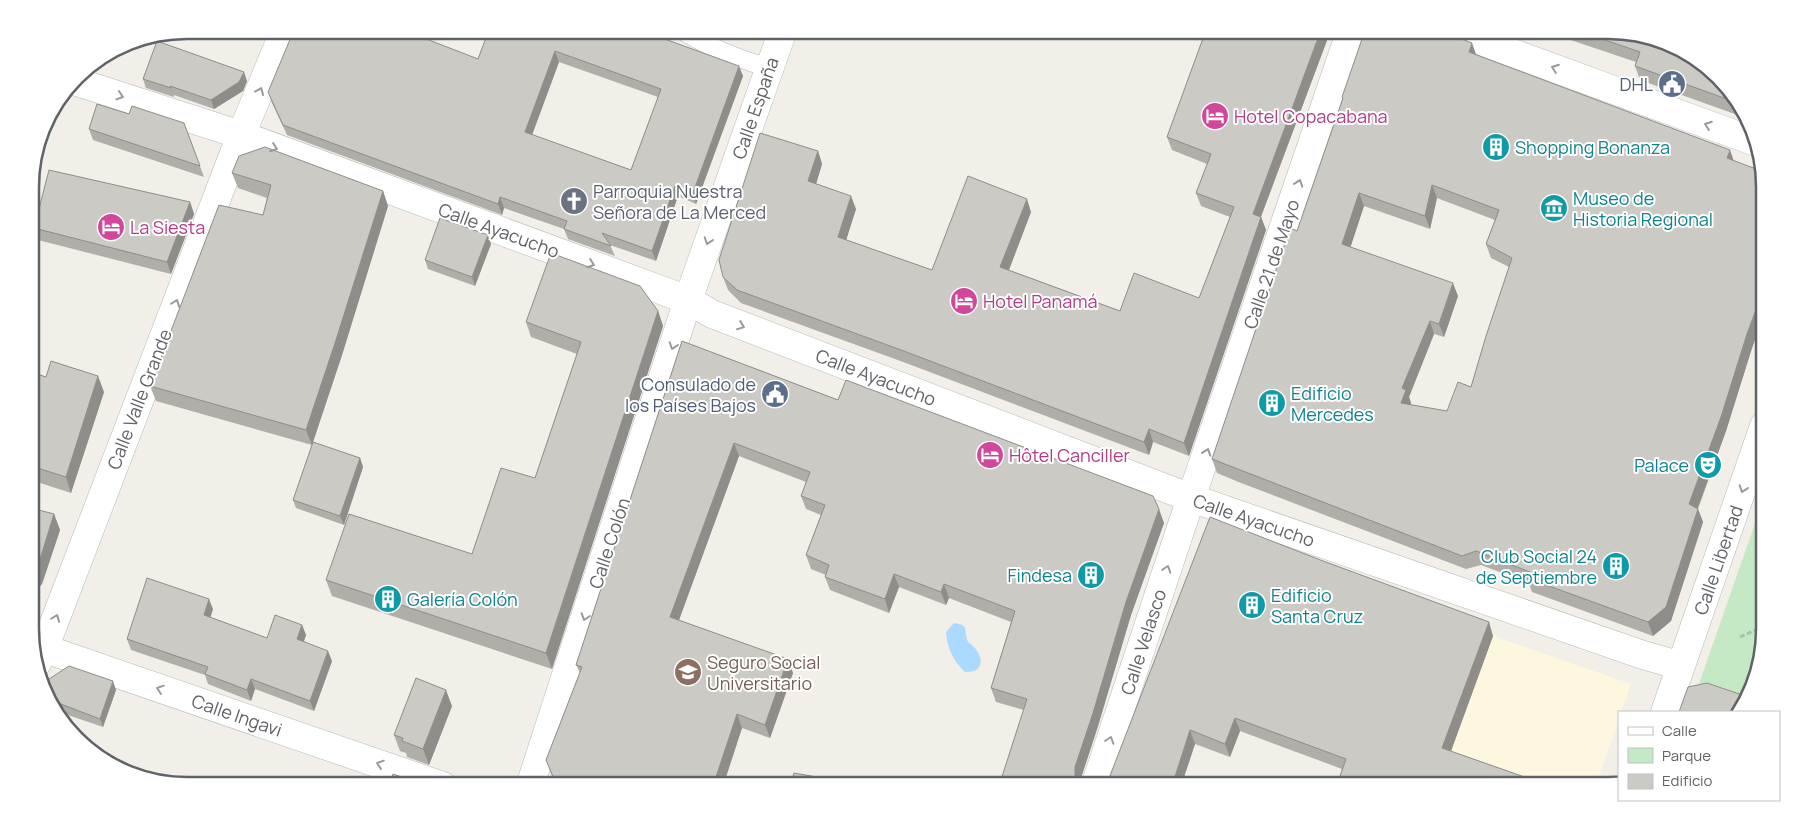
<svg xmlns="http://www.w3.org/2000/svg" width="1795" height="816" viewBox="0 0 1795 816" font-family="Manrope,sans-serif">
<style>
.commercial{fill:#fef7e0}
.green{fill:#c5e8c5}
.water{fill:#aadaff}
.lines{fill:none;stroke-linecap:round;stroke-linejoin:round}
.lane-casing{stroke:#b5b8bc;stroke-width:19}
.street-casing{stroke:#b5b8bc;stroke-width:29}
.secondary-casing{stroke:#b6babf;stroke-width:29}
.path{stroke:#9cc7a9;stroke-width:3;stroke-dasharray:5 2.5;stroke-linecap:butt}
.lane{stroke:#fff;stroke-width:18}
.street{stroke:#fff;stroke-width:28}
.secondary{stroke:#fff;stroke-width:28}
.wall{fill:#afaea9;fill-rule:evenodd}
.shaded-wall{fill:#8f8d8a}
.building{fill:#cccac5;stroke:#8f8d8a;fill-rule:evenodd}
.oneway{stroke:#979a9d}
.labels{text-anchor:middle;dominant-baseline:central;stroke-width:4;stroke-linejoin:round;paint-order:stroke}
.service-label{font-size:18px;fill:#4e5e75;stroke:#fff;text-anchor:end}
.street-label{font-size:18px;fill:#5f6368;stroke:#fff}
.hotel-label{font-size:18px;fill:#b23c85;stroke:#fff;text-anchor:start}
.culture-label{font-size:18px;fill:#0d838f;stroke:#fff;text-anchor:start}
.worship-label{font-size:18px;fill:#5b616d;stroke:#fff;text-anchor:start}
.education-label{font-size:18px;fill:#785e54;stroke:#fff;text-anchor:start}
.rim{fill:none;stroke:#5f6368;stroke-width:2.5}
</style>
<rect width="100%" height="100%" fill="#f1efe8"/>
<path class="commercial" d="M1493,636L1631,684L1621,712H1619V720L1595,786H1438Z"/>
<path class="green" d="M1765,495V630L1753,690L1742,707L1693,701Z"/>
<path class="water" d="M954,623C970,625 963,630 968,642C982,651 989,673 965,672C954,662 947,648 946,632Z"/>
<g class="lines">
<g class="lane-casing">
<path id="lane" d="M681,30C708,47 739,59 769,68"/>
</g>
<g class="street-casing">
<path id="street" d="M1450,30L1753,141
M74,81L241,135L688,300L712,314L1191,498L1640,654L1681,666
M31,644L443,786
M37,663L44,649L241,135L285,30
M1665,712L1764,426"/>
</g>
<g class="secondary-casing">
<path id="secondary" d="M530,786L688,300L783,30
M1095,786L1191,498L1351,30"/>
</g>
<path class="path" d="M1740,637L1765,626"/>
<use href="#lane" class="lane"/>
<use href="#street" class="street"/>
<use href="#secondary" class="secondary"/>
</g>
<path class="wall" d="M489,30L743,76L696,204L678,196L656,261L610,245L615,256L568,239L564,229L504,208L502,215L287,135L272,103L268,92L478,59ZM559,62L658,97L631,170L532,135Z
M1541,30H1609L1733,91L1743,117L1640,80L1635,66L1636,62Z
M1329,35L1261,217L1266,230L1189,456L1153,442L1149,455L906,363L741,303L728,290L723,277L818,151L822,164L816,184L856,209L846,240L932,270L1031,212L1009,270L1120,311L1199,298L1230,217L1201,206L1196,193L1207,164L1172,150L1167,137Z
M1476,54L1734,161L1764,172V315L1752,348L1726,431L1698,509L1703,522L1671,621L1653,636L1532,592L1529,583L1481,565L1466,569L1241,483L1217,473L1212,459L1297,231L1343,99L1342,97ZM1437,198L1495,220L1486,244L1491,258L1509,267L1471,387L1447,411L1410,405L1411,403L1409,397L1434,334L1444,337L1458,296L1350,247L1364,206L1430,229Z
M143,79L247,81L243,91L214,109L174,95V97L146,88Z
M129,114L184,123L204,177L93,140L89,129Z
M232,173L383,191L388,206L342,355L312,445L156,401L150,386L263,215L267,198L238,188Z
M190,202L194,214L171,274L38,240L34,228Z
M491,244L475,286L428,269L425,260Z
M658,311L663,326L552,669L332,596L326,580L472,554L535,478L577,354L531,337L526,322Z
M682,341L1164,523L1131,615L1098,726L1080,781L999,786L1024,710L996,702L991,688L1011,622L949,598L946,605L899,587L889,613L830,590L825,577L826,575L811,569L806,555L821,515L806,509L801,496L806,482L739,456L679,620L793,673L770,738L742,728L723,786H556L546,760L580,673L576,665Z
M31,372L46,377L104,392L71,493L31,480Z
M360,458L363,467L344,525L296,508L293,500Z
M31,508L54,514L60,530L42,584L34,592L31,593Z
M1210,517L1493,636L1451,751L1550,786H1339L1338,782L1342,769L1240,731L1230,757L1195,744L1181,786Z
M213,609L210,617L267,638L302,625L306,635L304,641L332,661L314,711L255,689L251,701L208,684L205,675L131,650L127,639Z
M45,683L116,690L103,727L56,711Z
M452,706L429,765L407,757L406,753L400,751L394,735Z"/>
<path class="shaded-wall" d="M1321,30H1327L1329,35L1257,227L1253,214Z
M1472,43L1477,57L1469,52Z
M555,51L559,62L529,143L525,132Z
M739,66L743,76L696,204L693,193Z
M244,72L247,81L243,91L214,109L211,100Z
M1730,150L1735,164L1727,158Z
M818,151L822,164L813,194L808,181Z
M1432,185L1437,198L1430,229L1425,216Z
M675,186L678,196L656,261L652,251Z
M383,191L388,206L342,355L312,445L306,430Z
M1359,193L1364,206L1347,258L1342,244Z
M851,196L856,209L843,250L838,237Z
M500,197L504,208L502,215L498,204Z
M1027,199L1031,212L1005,280L1000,267Z
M190,202L194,214L171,274L167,262Z
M1261,217L1266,230L1189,456L1184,443Z
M488,235L491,244L475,286L472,277Z
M1453,283L1458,296L1444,337L1439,324Z
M1764,288V315L1752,348L1726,431L1694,518L1689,504L1747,334Z
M658,311L663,326L552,669L546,653Z
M1430,321L1434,334L1409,397L1411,403L1406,417L1401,403L1402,388Z
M98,376L104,392L71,493L66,477Z
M1149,429L1153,442L1149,455L1144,442Z
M734,443L739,456L675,631L670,617Z
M360,458L363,467L344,525L340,516Z
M1159,509L1164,523L1131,615L1098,726L1080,781V786L1075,777V767L1126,602Z
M1698,509L1703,522L1671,621L1653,636L1648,622Z
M54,514L60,530L42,584L34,592L31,584V573Z
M894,574L899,587L889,613L885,599Z
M944,584L949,598L946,605L941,592Z
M209,599L213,609L208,625L204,615Z
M1489,622L1493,636L1447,762L1442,748Z
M302,625L306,635L301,649L297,639Z
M328,651L332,661L314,711L310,701Z
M788,659L793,673L770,738L765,725Z
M251,679L255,689L251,701L247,690Z
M113,681L116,690L103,727L100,719Z
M446,690L452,706L429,765L423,749Z
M737,714L742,728L723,786H713Z
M1235,718L1240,731L1230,757L1225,744Z
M1190,730L1195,744L1181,786H1172Z"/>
<path class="building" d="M294,30H403L478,59L489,30H640L739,66L693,193L675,186L652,251L602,233L611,246L564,229L567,221L500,197L498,204L283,125L268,92ZM555,51L661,89L631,170L525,132Z
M1206,30H1321L1253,214L1261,217L1184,443L1149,429L1144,442L901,350L737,290L723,277L719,260L760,133L818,151L808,181L851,196L838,237L932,270L968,176L1027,199L1000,267L1120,311L1134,273L1199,298L1234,207L1196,193L1211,154L1167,137Z
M1377,30H1438L1472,43L1469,52L1730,150L1727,158L1764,172V288L1747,334L1721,417L1689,504L1698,509L1666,607L1648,622L1527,578L1530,572L1476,551L1462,556L1212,459L1290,228L1297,231L1343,98L1342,97L1362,39ZM1432,185L1499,210L1486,244L1512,258L1486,336L1471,387L1458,382L1447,411L1401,403L1406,390L1402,388L1430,321L1439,324L1453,283L1342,244L1359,193L1425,216Z
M1576,30H1609L1669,42L1733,91L1738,103L1635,66L1640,52Z
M157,41L244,72L239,82L211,100L170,86L171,88L143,79Z
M97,104L129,114L132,106L184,123L200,166L89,129Z
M265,147L383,191L336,340L306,430L150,386L219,205L263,215L271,185L232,173L239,156Z
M49,170L190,202L167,262L34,228Z
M440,218L488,235L472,277L425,260Z
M551,253L640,286L658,311L546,653L326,580L349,514L472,554L501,468L535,478L581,342L526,322Z
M682,341L838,400L846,380L1153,496L1159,509L1126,602L1093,713L1075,767V777L1079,783L1083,786H999L1027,699L991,688L1015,611L944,584L941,592L894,574L885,599L825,577L829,565L806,555L825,505L801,496L810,472L734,443L670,617L788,659L765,725L737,714L713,786H557L546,760L582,667L576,665Z
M51,361L98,376L66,477L31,466V372L46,377Z
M313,442L360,458L340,516L293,500Z
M31,508L54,514L37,569L31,573Z
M1210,517L1323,561L1489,622L1442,748L1550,786H1481L1479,785V786H1349L1338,782L1346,759L1235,718L1225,744L1190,730L1172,786H1106Z
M147,578L209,599L204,615L267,638L275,615L302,625L297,639L328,651L310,701L251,679L247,690L205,674L208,667L127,639Z
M69,666L113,681L100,719L53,701L45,683L46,681Z
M416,678L446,690L423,749L402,741L403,738L394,735Z
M1707,683L1748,697L1739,712H1679L1688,687Z
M794,773L868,786H790Z
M393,774L428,786H389Z"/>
<defs><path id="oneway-chevron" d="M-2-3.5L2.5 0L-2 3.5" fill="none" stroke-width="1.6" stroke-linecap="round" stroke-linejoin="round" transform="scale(1.25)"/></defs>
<g class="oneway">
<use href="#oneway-chevron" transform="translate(1555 68) rotate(-160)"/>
<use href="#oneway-chevron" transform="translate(260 91) rotate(-67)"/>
<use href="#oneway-chevron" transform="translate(120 96) rotate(18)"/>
<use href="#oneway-chevron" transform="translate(1708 125) rotate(-160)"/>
<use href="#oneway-chevron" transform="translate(274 148) rotate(20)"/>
<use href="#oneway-chevron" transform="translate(1299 183) rotate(-71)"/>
<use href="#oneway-chevron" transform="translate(708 241) rotate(109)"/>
<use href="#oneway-chevron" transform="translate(591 264) rotate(20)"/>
<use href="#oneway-chevron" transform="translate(176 303) rotate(-69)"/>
<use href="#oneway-chevron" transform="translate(741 326) rotate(21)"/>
<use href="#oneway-chevron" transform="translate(673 346) rotate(108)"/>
<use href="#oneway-chevron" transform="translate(1207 452) rotate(-71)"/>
<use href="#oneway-chevron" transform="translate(1743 489) rotate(109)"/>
<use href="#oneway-chevron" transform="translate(1167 569) rotate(-72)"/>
<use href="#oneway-chevron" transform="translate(585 617) rotate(108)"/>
<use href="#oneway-chevron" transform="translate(56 618) rotate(-69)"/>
<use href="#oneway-chevron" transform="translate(160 689) rotate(-161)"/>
<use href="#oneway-chevron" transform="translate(1110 740) rotate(-72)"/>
<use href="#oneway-chevron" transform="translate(380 764) rotate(-161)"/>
</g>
<defs>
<g id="civic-disc" transform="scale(1.4375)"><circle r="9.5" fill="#5c6f8a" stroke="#fff"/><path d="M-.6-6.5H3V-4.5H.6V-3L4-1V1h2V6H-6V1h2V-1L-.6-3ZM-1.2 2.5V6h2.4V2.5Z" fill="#fff"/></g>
<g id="hotel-disc" transform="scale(1.4375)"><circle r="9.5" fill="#d1479c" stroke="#fff"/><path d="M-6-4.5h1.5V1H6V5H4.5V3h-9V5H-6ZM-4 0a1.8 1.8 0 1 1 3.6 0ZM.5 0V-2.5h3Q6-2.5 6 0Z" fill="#fff"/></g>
<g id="building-disc" transform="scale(1.4375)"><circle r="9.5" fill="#0f9aa8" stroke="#fff"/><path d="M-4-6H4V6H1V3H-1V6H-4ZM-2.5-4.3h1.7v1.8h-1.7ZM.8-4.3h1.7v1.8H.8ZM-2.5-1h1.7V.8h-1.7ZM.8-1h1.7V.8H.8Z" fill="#fff"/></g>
<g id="church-disc" transform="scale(1.4375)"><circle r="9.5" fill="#6b7280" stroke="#fff"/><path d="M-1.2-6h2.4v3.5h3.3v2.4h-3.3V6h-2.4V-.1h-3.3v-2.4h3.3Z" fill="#fff"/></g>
<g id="museum-disc" transform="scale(1.4375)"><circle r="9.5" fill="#0f9aa8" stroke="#fff"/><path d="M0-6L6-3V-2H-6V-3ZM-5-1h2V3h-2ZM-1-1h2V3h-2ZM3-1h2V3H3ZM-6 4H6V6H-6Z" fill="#fff"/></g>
<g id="theatre-disc" transform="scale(1.4375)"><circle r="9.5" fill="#0f9aa8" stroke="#fff"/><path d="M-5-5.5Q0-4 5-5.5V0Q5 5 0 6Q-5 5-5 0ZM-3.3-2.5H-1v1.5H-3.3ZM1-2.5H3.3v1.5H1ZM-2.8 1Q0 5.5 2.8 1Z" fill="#fff"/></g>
<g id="university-disc" transform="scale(1.4375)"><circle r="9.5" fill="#8d6e63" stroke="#fff"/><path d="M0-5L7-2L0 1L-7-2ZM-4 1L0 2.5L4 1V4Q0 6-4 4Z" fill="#fff"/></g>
</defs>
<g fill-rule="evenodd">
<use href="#civic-disc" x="1672" y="84"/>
<use href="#hotel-disc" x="1215" y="116"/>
<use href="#building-disc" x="1496" y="147"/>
<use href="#church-disc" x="574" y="201"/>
<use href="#museum-disc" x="1554" y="208"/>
<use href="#hotel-disc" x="111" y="227"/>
<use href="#hotel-disc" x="964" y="301"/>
<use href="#civic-disc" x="775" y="394"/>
<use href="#building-disc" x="1272" y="403"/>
<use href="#hotel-disc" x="990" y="455"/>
<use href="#theatre-disc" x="1708" y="465"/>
<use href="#building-disc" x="1616" y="566"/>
<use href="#building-disc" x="1091" y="575"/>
<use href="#building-disc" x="388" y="599"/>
<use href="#building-disc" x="1252" y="605"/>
<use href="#university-disc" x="688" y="672"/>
</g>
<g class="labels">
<g class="service-label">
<text x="1653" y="84">DHL</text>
<text x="756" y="384">Consulado de<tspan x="756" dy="21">los Países Bajos</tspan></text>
</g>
<g class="street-label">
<text transform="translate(755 108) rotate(-71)">Calle España</text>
<text transform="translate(499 230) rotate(20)">Calle Ayacucho</text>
<text transform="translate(1271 264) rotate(-71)">Calle 21 de Mayo</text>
<text transform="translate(876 377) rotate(21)">Calle Ayacucho</text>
<text transform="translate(139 399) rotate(-69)">Calle Valle Grande</text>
<text transform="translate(1254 520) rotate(19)">Calle Ayacucho</text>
<text transform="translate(609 543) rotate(-72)">Calle Colón</text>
<text transform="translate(1718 560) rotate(-71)">Calle Libertad</text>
<text transform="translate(1143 642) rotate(-72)">Calle Velasco</text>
<text transform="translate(237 715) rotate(19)">Calle Ingavi</text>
</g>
<g class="hotel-label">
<text x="1234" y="116">Hotel Copacabana</text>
<text x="130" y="227">La Siesta</text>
<text x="983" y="301">Hotel Panamá</text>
<text x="1009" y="455">Hôtel Canciller</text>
</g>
<g class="culture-label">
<text x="1515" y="147">Shopping Bonanza</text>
<text x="1573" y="198">Museo de<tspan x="1573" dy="21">Historia Regional</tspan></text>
<text x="1291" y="393">Edificio<tspan x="1291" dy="21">Mercedes</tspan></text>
<text x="1689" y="465" text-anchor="end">Palace</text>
<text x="1597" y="556" text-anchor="end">Club Social 24<tspan x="1597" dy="21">de Septiembre</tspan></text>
<text x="1072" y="575" text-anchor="end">Findesa</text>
<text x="1271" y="595">Edificio<tspan x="1271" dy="21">Santa Cruz</tspan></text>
<text x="407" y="599">Galería Colón</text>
</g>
<g class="worship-label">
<text x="593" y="191">Parroquia Nuestra<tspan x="593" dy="21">Señora de La Merced</tspan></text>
</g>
<g class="education-label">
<text x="707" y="662">Seguro Social<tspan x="707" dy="21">Universitario</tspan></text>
</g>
</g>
<path d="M0 0H1795V816H0ZM187 39H1608A148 148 0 0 1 1756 187V629A148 148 0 0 1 1608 777H187A148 148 0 0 1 39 629V187A148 148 0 0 1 187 39Z" fill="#fff" fill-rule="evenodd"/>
<path class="rim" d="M187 39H1608A148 148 0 0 1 1756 187V629A148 148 0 0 1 1608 777H187A148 148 0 0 1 39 629V187A148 148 0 0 1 187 39Z"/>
<rect x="1618" y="711" width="162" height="90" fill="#ffffff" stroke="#bfc1c3"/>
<rect x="1628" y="727" width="25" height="8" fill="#ffffff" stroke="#bfc1c3"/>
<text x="1662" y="736" font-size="15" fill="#5f6368">Calle</text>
<rect x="1628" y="748" width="25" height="15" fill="#c5e8c5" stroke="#bfc1c3"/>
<text x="1662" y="761" font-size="15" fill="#5f6368">Parque</text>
<rect x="1628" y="774" width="25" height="15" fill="#cccac5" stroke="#bfc1c3"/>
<text x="1662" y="786" font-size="15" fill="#5f6368">Edificio</text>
</svg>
